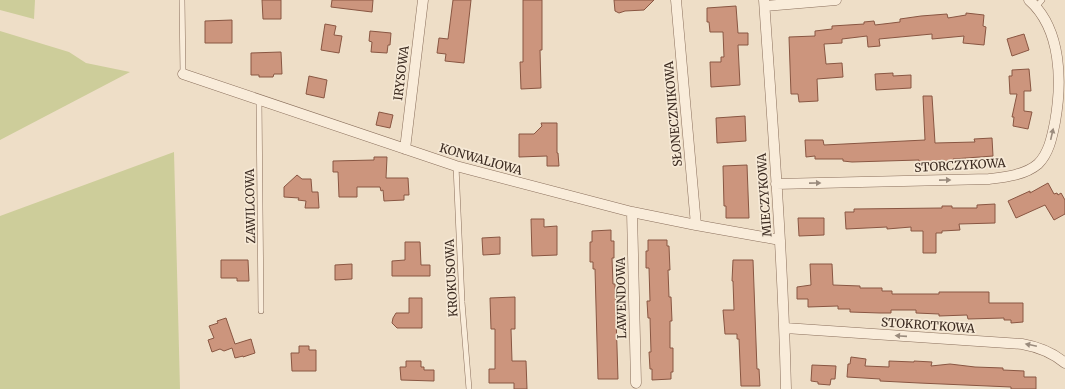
<svg xmlns="http://www.w3.org/2000/svg" width="1065" height="389" viewBox="0 0 1065 389" font-family="Merriweather,serif">
<style>
.green{fill:#cdcd9a}
.building{fill:#cc957d;stroke:#895642}
.lines{fill:none;stroke-linecap:round;stroke-linejoin:round}
.lane-casing{stroke:#8a6f5c;stroke-width:6}
.street-casing{stroke:#8a6f5c;stroke-width:11}
.lane{stroke:#f9ecda;stroke-width:5}
.street{stroke:#f9ecda;stroke-width:10}
.oneway{fill:#9a8b7d}
.labels{text-anchor:middle;dominant-baseline:central;stroke-width:3.5;stroke-linejoin:round;paint-order:stroke}
.street-label{font-size:12px;fill:#3b2a20;stroke:#f6e9d6}
</style>
<rect width="100%" height="100%" fill="#eedec7"/>
<path class="green" d="M0,0H35L34,19L0,10Z
M0,31L69,52L86,63L130,72L0,140Z
M174,152L180,389H0V216Z"/>
<path class="building" d="M262,0H281V19H263Z
M332,0H373L372,12L331,7Z
M453,0H471L464,63L445,61L446,54L437,53L439,38L448,39Z
M523,0H542V50H540L541,88L521,89L520,62H523Z
M614,0H654L644,10L625,11L619,13L615,11Z
M736,6L738,33H748V45H738L740,85L711,87L710,62H721V57H724L723,32H710L709,22H707V8Z
M966,13L984,15L983,26L986,27L984,45L963,43L964,36L932,39V34L879,39L880,46L868,47L867,36L842,39V43L824,44L826,64L842,63L843,77L817,79L818,101L799,102L798,94H791L789,37L815,36V31L832,29V26L864,24V22L874,21L875,25L900,22V19L921,16L947,14L948,18L966,15Z
M232,20V43H205V21Z
M325,24L336,26L334,35L342,36L339,53L321,50Z
M370,31L391,33L390,45H388L387,53L371,52L372,42L369,41Z
M1024,34L1029,50L1012,56L1007,39Z
M281,52L282,74H274L273,77H259V75H251V53Z
M1029,69L1031,91H1024V111L1032,112L1028,129L1013,126L1014,117H1012L1017,94H1010L1009,76H1012V70Z
M893,73V76L911,75V88L876,90L875,74Z
M309,76L327,80L324,98L306,94Z
M923,96H932L935,143L975,142L974,139L992,138L993,156L953,159V163L929,164V167H919V160L852,162L843,161V159H815V156L806,157L805,140H823L824,145L925,140Z
M379,112L393,115L390,128L376,125Z
M745,116L746,141L717,143L716,118Z
M541,123H557V153H558L559,166H547V156L519,157V134H534L542,126Z
M374,157H387L386,178H408L409,195H404V200L384,201L383,190L381,191L380,187H357V197H339L338,172H333V161L374,160Z
M747,165L749,218H726V206H724L723,166Z
M297,175L302,179H311L312,192H318L319,208H305L306,201L298,200L299,198L284,197V187Z
M1048,183L1054,194L1057,193L1058,195L1061,193L1065,200V214L1054,220L1045,205L1016,218L1008,201L1030,191V193Z
M995,204V223L959,224L960,230L942,231V233H936V253H923V231H911V227L887,229V227L846,229L845,212H854V209L942,208V206H952V208H977V205Z
M798,218H824V235L799,236Z
M531,219H544V227L557,226V255L532,256Z
M611,230V241H614V258H612L613,284H615L618,379H598L595,269H593V262H590V242H592V231Z
M500,237V254L483,255L482,238Z
M648,240H667V246H669L670,270H668L669,297H671L672,321H670V348H673V372H671V379L652,380V369H650L649,352H651L650,318H648L647,301H650L649,268H646V251H648Z
M405,242H420L421,265H430V276H392V261L405,260Z
M221,260H248L249,281H237V278H221Z
M733,260H753L757,369H759L760,386H741L739,339H737V334H725L723,310H734L733,281H732Z
M352,264V279L335,280V265Z
M810,264H832L833,285L860,286V288H882V291H892V294H939V292H989V303H1023V322L1011,323V320H1004V318L968,319L967,315L939,316V314L916,313V310H891V313H880L850,312V309H838V306L808,307V299H797V287L811,285Z
M515,297V329H511L512,361H526L527,389H514V383H489V369H495V329H491L490,298Z
M409,298H422V328H397L392,323L393,318L396,313H409Z
M226,318L235,344L251,339L255,353L243,357V356L235,358L232,348L224,351L220,349L212,352L208,340L214,338L209,326L218,323L217,321Z
M299,346H309V350H316V371H292L291,353H299Z
M851,357L866,359L865,366L889,367V361L914,362V361L932,362L931,366L950,364L975,367L1003,368V370L1024,371V377H1036V389H1011V387L919,383L880,381V379L847,377L848,364H850Z
M406,361H421V367H424V370H434V381L401,380L400,367H406Z
M812,365L836,366L835,379H831L830,385L818,384V382L811,381Z"/>
<g class="lines">
<g class="lane-casing">
<path id="lane" d="M182,0L183,74
M1036,7L1042,0
M259,100L261,311
M456,166L462,302L469,389"/>
</g>
<g class="street-casing">
<path id="street" d="M676,0L696,225
M764,0C773,130 783,259 786,389
M765,6L836,0
M183,74L456,166L632,212L696,225L780,240
M405,149L423,0
M776,184L989,179C1006,177 1025,175 1038,164C1049,153 1052,137 1055,122C1062,83 1062,29 1029,0
M632,212L636,383
M785,328L1022,344C1039,347 1052,352 1065,363"/>
</g>
<use href="#lane" class="lane"/>
<use href="#street" class="street"/>
</g>
<defs><path id="oneway-solid" d="M-6-.8H1V-3.2L6.5 0L1 3.2V.8H-6Z"/></defs>
<g class="oneway">
<use href="#oneway-solid" transform="translate(1052 134) rotate(-77)"/>
<use href="#oneway-solid" transform="translate(945 180) rotate(-1)"/>
<use href="#oneway-solid" transform="translate(815 183) rotate(-1)"/>
<use href="#oneway-solid" transform="translate(901 336) rotate(-176)"/>
<use href="#oneway-solid" transform="translate(1031 345) rotate(-168)"/>
</g>
<g class="labels">
<g class="street-label">
<text transform="translate(401 73) rotate(-83)">IRYSOWA</text>
<text transform="translate(673 114) rotate(-95)">SŁONECZNIKOWA</text>
<text transform="translate(481 159) rotate(16)">KONWALIOWA</text>
<text transform="translate(960 165) rotate(-3)">STORCZYKOWA</text>
<text transform="translate(764 195) rotate(-94)">MIECZYKOWA</text>
<text transform="translate(250 206) rotate(-91)">ZAWILCOWA</text>
<text transform="translate(451 278) rotate(-93)">KROKUSOWA</text>
<text transform="translate(621 298) rotate(-91)">LAWENDOWA</text>
<text transform="translate(928 325) rotate(4)">STOKROTKOWA</text>
</g>
</g>
</svg>
